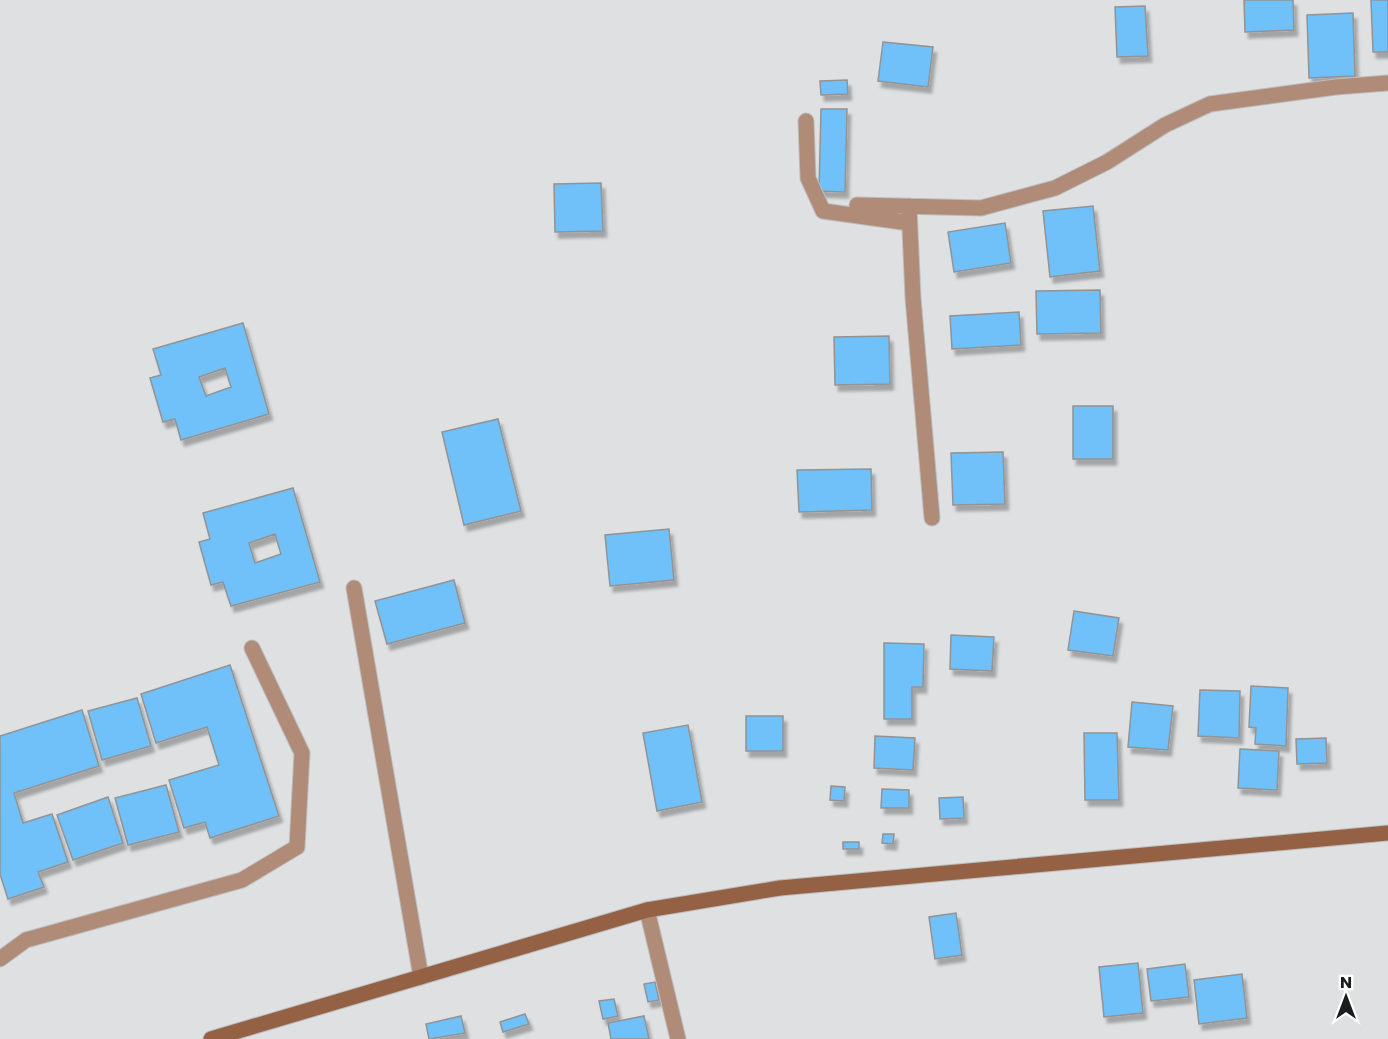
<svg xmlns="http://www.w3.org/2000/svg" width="1388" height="1039" viewBox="0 0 1388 1039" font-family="Poppins,sans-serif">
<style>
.building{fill:#6fc1fa;stroke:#929394;stroke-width:1.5;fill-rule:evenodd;filter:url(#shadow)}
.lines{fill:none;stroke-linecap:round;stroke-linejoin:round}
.minor-casing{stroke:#bcbdbe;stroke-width:17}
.secondary-casing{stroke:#bcbdbe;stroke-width:17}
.minor{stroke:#af8b78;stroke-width:15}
.secondary{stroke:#946145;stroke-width:15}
</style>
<defs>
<filter id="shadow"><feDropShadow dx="3.5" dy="6" stdDeviation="1.5" flood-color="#0004"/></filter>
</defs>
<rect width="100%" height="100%" fill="#dfe0e1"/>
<path class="building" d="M1244,0H1293L1294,30L1245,32Z
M1371,0H1388V52H1373Z
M1145,6L1148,56L1117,57L1115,7Z
M1353,13L1355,76L1309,78L1307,15Z
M883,42L933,47L928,87L878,81Z
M847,80L848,94L821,95L820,81Z
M821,109H847L845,192L819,191Z
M601,183L603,231L555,232L554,184Z
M1093,206L1100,271L1050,277L1043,211Z
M1005,223L1011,263L954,272L948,232Z
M1100,290L1101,333L1037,334L1036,291Z
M1019,312L1021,345L952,349L950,316Z
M243,323L269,414L181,440L175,419L163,422L150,378L161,375L153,349ZM225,368L231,387L206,396L199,377Z
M889,336L890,384L835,385L834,337Z
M1073,406H1113V459H1073Z
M498,419L521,511L464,525L442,432Z
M1003,452L1005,504L953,505L951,453Z
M871,469L872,510L799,512L797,470Z
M293,488L320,582L231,606L223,582L211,585L199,542L210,539L203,513ZM275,534L281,554L255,563L249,543Z
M669,529L674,580L610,586L605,535Z
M454,580L465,623L387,644L375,601Z
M1074,611L1119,618L1113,656L1068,650Z
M951,635L994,637L992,671L950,669Z
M884,643L924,644L923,687H912V719H884Z
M230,665L279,816L210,838L205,822L184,828L169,780L219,765L207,727L156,743L141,694Z
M1251,686L1288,688L1286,746L1255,744L1256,728L1249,727Z
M1200,690L1240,691L1239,738L1198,736Z
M137,698L151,746L102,760L88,711Z
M1132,702L1173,706L1168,750L1128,747Z
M82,710L99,766L14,793L23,823L52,814L68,862L38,872L44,887L8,899L0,874V736Z
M746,716H783V751H746Z
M688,725L702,802L657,811L643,733Z
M1084,733H1117L1119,800H1085Z
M875,736L915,738L913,770L874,768Z
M1326,738L1327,763L1297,764L1296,739Z
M1240,749L1279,751L1277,790L1238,788Z
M166,785L179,832L128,845L115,798Z
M831,786L845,787L844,801L830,800Z
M882,789L909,790V808H881Z
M108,797L123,843L73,860L57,815Z
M963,797L964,818L940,819L939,798Z
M883,834H894L893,844L882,843Z
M843,842H859V849H843Z
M956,913L962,955L935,959L929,917Z
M1138,963L1143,1013L1104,1017L1099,967Z
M1185,964L1189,997L1151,1001L1147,969Z
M1242,974L1247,1018L1199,1024L1194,980Z
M655,982L659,1000L648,1002L644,984Z
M614,999L618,1016L603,1019L599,1001Z
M525,1014L529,1024L503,1032L500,1022Z
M461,1016L465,1033L429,1039L426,1024Z
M644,1016L649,1039H611L608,1023Z"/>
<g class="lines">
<g class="minor-casing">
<path id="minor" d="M806,121L808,178L823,211L909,223
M857,205L981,208L1055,188L1107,162L1165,125L1210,104L1336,87L1388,83
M909,206L913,298L932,518
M354,588L421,977
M647,910L678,1039
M0,959L26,940L242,880L297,847L302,753L252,648"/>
</g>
<g class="secondary-casing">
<path id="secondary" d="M211,1039L647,910L780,888L1388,833"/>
</g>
<use href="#minor" class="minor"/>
<use href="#secondary" class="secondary"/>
</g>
<g transform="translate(1346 997)" stroke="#ffffff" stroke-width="4.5" paint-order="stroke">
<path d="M0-4.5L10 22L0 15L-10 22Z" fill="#1b1c1c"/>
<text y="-9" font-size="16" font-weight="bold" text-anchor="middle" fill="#1b1c1c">N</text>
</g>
</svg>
